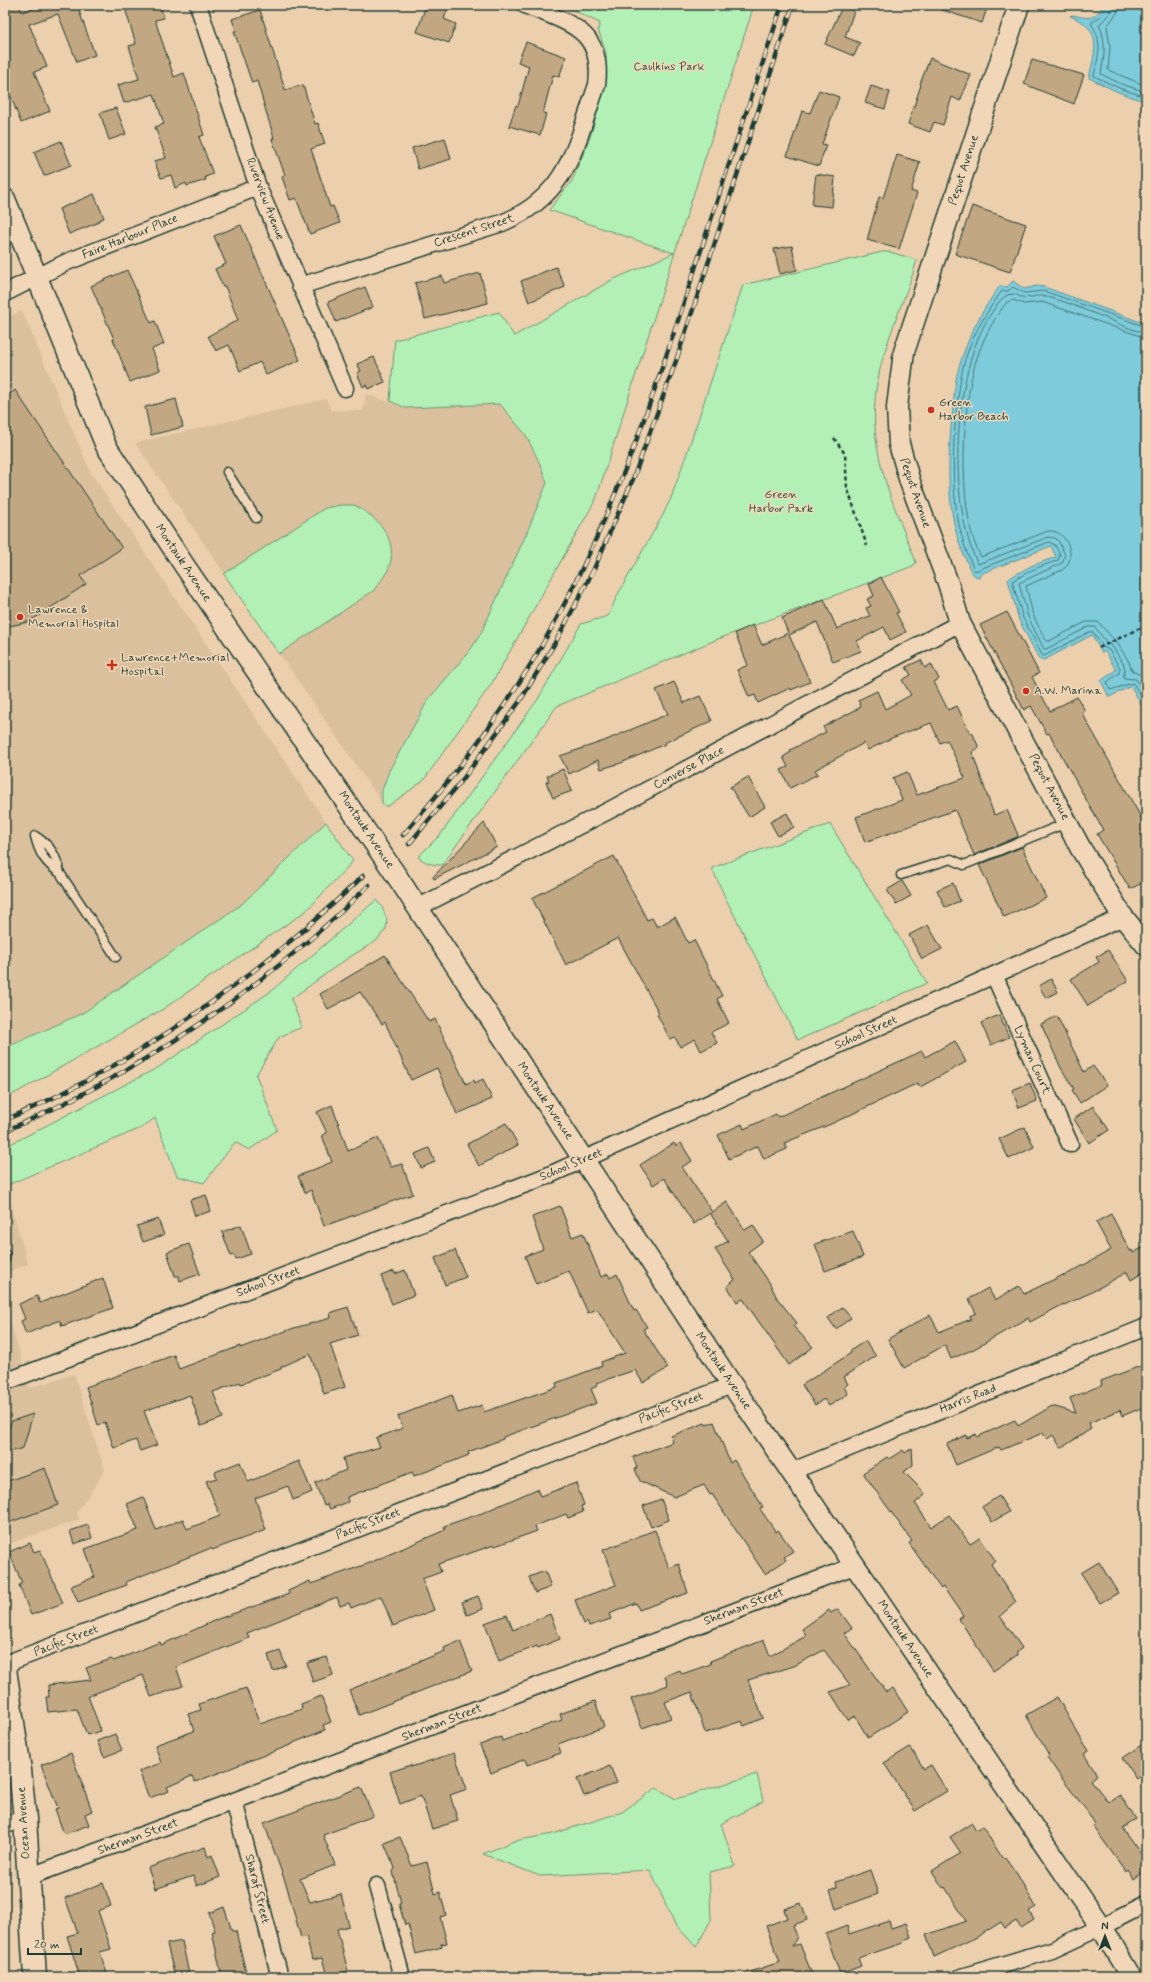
<svg xmlns="http://www.w3.org/2000/svg" width="1151" height="1982" viewBox="0 0 1151 1982" font-family="Mynerve,sans-serif">
<style>
.built{fill:#dbc09e}
.green{fill:#b3f0b6;stroke:#699675}
.water{fill:#7eccdb;stroke:#589398}
.lines{fill:none;stroke-linecap:round;stroke-linejoin:round}
.shore{stroke:#457677;stroke-width:1}
.building{fill:#c2a783;stroke:#1f3d34}
.service-casing{stroke:#1f3d34;stroke-width:11}
.minor-casing{stroke:#1f3d34;stroke-width:19}
.tertiary-casing{stroke:#1f3d34;stroke-width:23}
.secondary-casing{stroke:#1f3d34;stroke-width:25}
.path{stroke:#1f3d34;stroke-width:2.5;stroke-dasharray:4 3;stroke-linecap:butt}
.service{stroke:#f1d7b8;stroke-width:8}
.minor{stroke:#f1d7b8;stroke-width:16}
.tertiary{stroke:#f1d7b8;stroke-width:20}
.secondary{stroke:#f1d7b8;stroke-width:22}
.rail-casing{stroke:#1f3d34;stroke-width:4.5}
.rail{stroke:#f1d7b8;stroke-width:3;stroke-dasharray:9;stroke-linecap:butt}
.tertiary-bridge-casing{stroke:#1f3d34;stroke-width:23;stroke-linecap:butt}
.tertiary-bridge{stroke:#f1d7b8;stroke-width:20}
.poi-dot{fill:#c8321e;stroke:#f1d7b8;stroke-width:1.5}
.labels{text-anchor:middle;dominant-baseline:central;stroke-width:3;stroke-linejoin:round;paint-order:stroke}
.park-label{font-size:12px;fill:#2e4f41;stroke:#f1d7b8}
.street-label{font-size:12px;fill:#1f3d34;stroke:#f1d7b8}
.poi-label{font-size:12px;fill:#1f3d34;stroke:#f1d7b8;text-anchor:start}
</style>
<rect width="100%" height="100%" fill="#eccfad"/>
<filter id="ink" filterUnits="userSpaceOnUse"><feTurbulence type="fractalNoise" baseFrequency=".025" numOctaves="2"/><feDisplacementMap in="SourceGraphic" scale="8" xChannelSelector="R" yChannelSelector="G"/><feConvolveMatrix kernelMatrix="1 2 1 2 8 2 1 2 1" color-interpolation-filters="sRGB"/></filter>
<g filter="url(#ink)">
<path class="built" d="M22,311L91,473L326,822L239,907L83,1013L5,1048V318Z
M366,394L406,408L500,404L526,435L541,466L547,482L525,537L485,624L471,649L435,691L422,711L389,771L382,790V803L135,443L326,399L331,410L363,411Z
M5,1186L28,1264L5,1273Z
M5,1304L30,1388L74,1374L105,1471L77,1512L79,1520L5,1545Z"/>
<path class="green" d="M563,5H754L596,499L492,683L423,781L388,806H385L382,803V790L389,771L428,700L471,649L481,633L525,537L547,483L541,466L526,435L500,404L406,408L390,401L395,340L499,312L514,336L612,280L674,253L549,210L572,181L590,137L606,83V53L598,29L600,23Z
M882,252H890L917,260C906,297 889,332 880,369C862,442 891,497 916,562L913,566L718,639L557,706L442,865C432,865 426,863 418,857L441,834L538,699L581,624L608,616L618,594L663,515L671,498L688,450L743,285Z
M354,505C377,517 397,536 390,565C387,574 379,583 373,591L279,654L224,574L325,508L341,505Z
M326,822L353,861L306,911L163,1009L5,1099V1048L83,1013L242,904Z
M830,824L927,983L798,1040L725,897L712,868Z
M376,900L382,907L387,920L386,929L376,941L345,960L291,999L302,1027L279,1037L256,1075L277,1130L249,1150L235,1142L204,1183L177,1176L155,1118L141,1128L5,1186V1147L159,1067L270,992Z
M757,1774L763,1801L721,1824L735,1866L709,1872L711,1920L696,1947L675,1924L650,1870L540,1876L483,1854L514,1841L553,1834L622,1812L656,1788L676,1799Z"/>
<path class="water" d="M1104,5H1146V102L1118,92L1089,78C1095,50 1104,29 1070,16L1073,15C1089,19 1094,20 1104,5Z
M1013,281L1024,289L1036,286L1044,287L1146,324V713L1131,686L1109,697L1101,681L1116,670L1105,651L1102,653L1092,635L1044,660H1040L1038,657L1019,620L1008,579L1031,566L1056,557L1051,546L985,572L980,575L979,578C971,575 970,569 967,562C946,519 947,465 952,418C954,401 954,384 959,367C968,337 981,311 1000,286L1007,287Z"/>
<g class="lines">
<path class="shore" d="M1107,5L1100,17L1091,23C1104,43 1098,55 1094,76L1119,88L1146,97
M1113,5L1111,12L1099,25C1107,41 1104,57 1101,74L1121,84L1146,92
M1119,5L1117,13L1107,26L1110,46L1108,70L1146,86
M1146,327L1044,291L1024,293L1013,287L1008,291H1002C988,310 976,329 968,351C960,372 959,393 956,414C951,466 951,524 975,571L1049,542L1055,545L1060,555L1058,560L1032,570L1012,581L1023,618L1042,655L1044,656L1089,632H1093L1103,647L1109,650L1120,668L1119,673L1107,682L1110,690L1133,683L1146,704
M1146,332C1133,332 1118,323 1106,318C1087,311 1063,300 1043,296C1036,295 1029,299 1022,297C1019,297 1016,294 1014,294C1003,293 997,305 992,312C952,370 947,503 978,564L1048,537L1055,538L1059,542L1065,555L1062,563L1019,583L1028,617L1044,649H1046L1088,627H1095L1106,642L1112,646L1124,665L1125,670L1123,678L1136,679L1146,694
M1146,338L1042,302L1024,304L1013,300L1007,302C990,323 978,349 972,376C962,419 958,518 981,557L1048,531C1067,529 1079,559 1062,570L1026,586L1033,615L1046,641H1049L1086,622H1098L1118,644L1129,662L1132,671L1141,675L1146,682"/>
</g>
<path class="building" d="M14,5H19L22,12L42,5H77L95,55L77,62L58,14L29,24L47,67L34,72L50,111L21,123L5,81V8Z
M124,5H160L164,18L155,20L174,77L184,73L204,135L199,137L213,174L205,177L206,180L187,186L186,183L175,188L171,175L161,178L154,161L166,158L155,127L164,124L154,94L124,103L118,85L139,79L129,46L136,44Z
M426,5H449L444,19L456,24L449,43L417,32Z
M937,5H988L982,23L936,8Z
M842,7L854,11L845,37L860,43L854,56L825,44Z
M260,10L285,90L303,85L315,124L318,123L325,144L311,149L330,207L333,206L340,223L310,234L296,198L290,200L282,177L285,175L272,139L274,138L257,81L252,83L234,31H236L232,19Z
M526,42L566,57L559,77L553,75L543,113L546,114L540,135L509,126L516,105L518,106L529,66L518,62Z
M930,58L971,75L960,101L952,97L943,125L934,122L930,132L908,124L921,85L920,84Z
M1032,60L1084,75L1074,104L1024,84Z
M871,86L890,92L885,109L865,103Z
M819,90L839,97L822,144L826,145L819,166L787,156L802,111L810,113Z
M116,108L126,134L109,140L100,113Z
M445,138L451,159L418,169L412,148Z
M61,141L71,165L44,176L34,152Z
M897,155L920,162L911,191L917,193L899,249L867,240L879,197L883,198Z
M816,174L835,177L832,207L812,205Z
M94,194L104,218L99,220L97,223L69,234L59,209Z
M972,206L1026,224L1010,272L955,254Z
M241,225L300,360L266,375L260,362L240,371L229,345L216,351L208,336L238,320L225,286L223,287L215,269L226,264L214,236Z
M792,246L797,270L780,274L774,249Z
M556,267L565,287L529,302L521,281Z
M127,270L151,323L155,321L164,344L152,349L160,370L130,382L113,339H114L91,286Z
M480,273L488,303L425,319L415,283L442,276L444,283Z
M365,287L373,307L336,322L328,302Z
M374,357L385,382L368,389L366,385L363,387L357,373L361,371L357,364Z
M15,390L122,548L80,576L86,584L43,613L28,622L5,627V397Z
M176,399L183,427L151,435L145,407Z
M881,577L899,612L896,613L906,632L890,640L884,627L857,641L861,651L833,662L817,622L789,635L810,682L791,690L790,688L758,703L755,695L749,697L737,670L748,665L735,633L753,625L762,645L788,633L782,618L824,599L837,629L870,616L866,608L871,606L867,599L874,596L869,584Z
M1007,612L1039,673L1032,677L1050,711L1077,697L1085,711L1082,713L1146,826V881L1130,889L1097,834L1103,830L1049,733L1047,734L1031,706L1024,710L980,625Z
M921,660L925,668L931,664L939,679L934,682L948,710L957,706L970,733L972,732L979,748L972,752L994,815L1007,810L1018,835L1017,837L974,855L955,810L865,842L856,817L902,800L893,778L907,772L917,795L965,778L947,740L940,743L931,723L894,737L868,750L864,743L815,770L818,774L790,788L781,770L788,767L783,757L791,752L790,750L826,732L823,727L861,707L858,700L877,691L885,709L911,695L902,680L911,675L906,667Z
M674,682L684,703L700,696L712,721L664,743L665,744L621,763L601,769L598,760L569,774L560,756L604,741L668,714L656,690Z
M563,769L572,791L553,798L546,782L549,781L547,776Z
M748,777L765,807L749,817L730,787Z
M787,813L794,827L778,836L770,822Z
M484,823L497,847L434,879L433,877Z
M1022,847L1046,898L1004,917L979,865Z
M614,856L647,920L652,918L657,927L675,917L688,943L694,940L722,996L717,999L729,1023L711,1032L717,1043L701,1051L695,1039L680,1047L675,1037L670,1039L657,1014L659,1013L618,938L566,965L532,898Z
M902,881L911,896L896,904L887,890Z
M953,883L960,901L945,907L937,890Z
M928,925L942,949L922,959L909,935Z
M1108,950L1128,981L1088,1006L1071,979L1099,962L1096,957Z
M385,955L429,1022L435,1019L466,1084L474,1080L475,1083L483,1079L492,1099L457,1114L437,1068L411,1080L385,1022L382,1024L360,992L328,1009L320,994Z
M1051,979L1058,992L1046,998L1039,986Z
M999,1015L1009,1037L991,1045L981,1023Z
M1057,1016L1084,1072L1093,1066L1107,1085L1080,1103L1072,1090L1074,1089L1061,1068L1041,1024Z
M955,1041L966,1062L920,1087L918,1083L831,1124L784,1143L787,1149L764,1159L758,1146L729,1159L718,1135L742,1124L744,1129L776,1114L778,1117L922,1051L925,1057Z
M1030,1083L1037,1101L1019,1108L1012,1090Z
M332,1105L348,1151L378,1138L391,1167L402,1164L413,1194L324,1226L311,1190L305,1193L298,1176L332,1162L322,1135L327,1133L317,1112Z
M1093,1106L1109,1130L1089,1143L1074,1119Z
M506,1123L518,1145L479,1166L467,1144Z
M1025,1127L1034,1147L1009,1159L999,1139Z
M674,1143L676,1146L681,1143L692,1161L682,1167L712,1212L727,1202L745,1230L753,1225L763,1241L748,1252L769,1282L777,1298L797,1323L793,1326L813,1347L789,1365L743,1299L737,1302L727,1286L735,1280L715,1249L728,1241L710,1213L694,1224L664,1178L653,1185L640,1165Z
M429,1148L435,1162L421,1168L415,1154Z
M206,1195L211,1211L195,1216L190,1200Z
M560,1206L572,1237L583,1233L601,1277L608,1274L610,1278L617,1274L634,1311L636,1310L647,1327L643,1329L668,1368L643,1383L635,1370L596,1383L597,1386L591,1389L597,1403L503,1437V1439L468,1452L469,1455L436,1468L414,1476L412,1472L347,1497L348,1502L330,1509L327,1504L324,1505L315,1483L346,1470L343,1458L380,1447L376,1438L403,1428L398,1416L452,1395L458,1413L482,1405L484,1412L557,1387L556,1383L602,1366L601,1362L625,1353L597,1309L588,1313L569,1271L536,1284L525,1256L543,1249L532,1217Z
M1111,1214L1130,1251L1132,1250L1133,1253L1146,1246V1271L1131,1280L1127,1272L1090,1293L1064,1305V1304L1030,1322L1028,1318L974,1349L951,1359L945,1345L904,1368L888,1339L930,1315L939,1332L971,1319L970,1316L976,1313L969,1299L988,1288L995,1300L1019,1286L1024,1294L1063,1275L1064,1276L1111,1250L1096,1222Z
M158,1219L164,1235L143,1242L137,1226Z
M241,1225L251,1254L236,1259L234,1255L231,1256L222,1232Z
M853,1231L863,1257L825,1271L815,1244Z
M189,1244L200,1274L180,1281L178,1276H175L167,1252Z
M455,1250L466,1277L445,1285L435,1258Z
M405,1270L414,1295L392,1304L381,1276L394,1271L395,1274Z
M103,1278L113,1308L62,1326L60,1321H57L26,1334L21,1321L25,1319L19,1304L37,1296L40,1303Z
M348,1307L358,1335L330,1344L345,1387L324,1394L310,1354L281,1367V1369L241,1384L240,1382L213,1392L223,1418L201,1426L190,1395L144,1411L157,1445L140,1451L136,1440L114,1448L105,1422L98,1425L86,1387L174,1355L179,1369L240,1346V1348L294,1328L331,1318L330,1313Z
M842,1307L851,1318L836,1329L828,1318Z
M865,1341L876,1356L844,1377L848,1384L844,1387L848,1394L829,1406L824,1399L815,1405L802,1385L851,1353L850,1351Z
M1146,1364V1406L1122,1416L1120,1410L1089,1423L1091,1429L1061,1448L1053,1435L1047,1439L1043,1433L1001,1450L999,1447L956,1465L947,1444L966,1435L967,1438L976,1434L977,1437L1015,1420L1018,1426L1052,1406L1076,1413L1070,1398L1102,1385L1101,1381Z
M33,1414L23,1448L9,1452L5,1435L12,1421Z
M714,1422L730,1463L734,1460L763,1507L760,1509L776,1532L778,1530L793,1551L784,1557L786,1560L765,1574L712,1494L710,1495L704,1485L674,1497L640,1481L635,1469L637,1468L633,1457L673,1442L671,1436L705,1423L706,1425Z
M912,1448L913,1465L904,1472L919,1487L925,1495L915,1503L931,1527L949,1515L970,1544L980,1538L995,1560L991,1564L1016,1602L1000,1616L1022,1648L1017,1652V1655L993,1671L959,1619L963,1616L943,1587L941,1589L909,1543L912,1541L863,1473L887,1457L889,1459L903,1450L905,1453Z
M299,1461L312,1492L293,1500L288,1486L255,1498L266,1530L212,1550L211,1548L126,1582L127,1585L78,1602L71,1586L95,1577L85,1549L138,1530L127,1504L143,1497L156,1530L183,1519L187,1529L220,1516L206,1481L217,1478L215,1472L240,1462L248,1482Z
M45,1468L58,1505L5,1524V1482Z
M576,1483L584,1505L581,1506L583,1512L568,1518L566,1514L535,1526L537,1531L495,1546L494,1545L438,1564L441,1572L422,1579L434,1610L393,1626L381,1596L351,1608L349,1603L340,1606L337,1597L247,1633L249,1638L176,1667L183,1686L151,1697L143,1675L88,1696L101,1731L87,1735L77,1709L48,1712L46,1697H49L48,1685L91,1680L86,1668L111,1659L114,1661L160,1642L161,1645L218,1619L289,1594L288,1591L310,1581L311,1584L367,1564L445,1530L444,1526L482,1513L537,1489L540,1496Z
M999,1496L1009,1512L992,1522L982,1507Z
M661,1499L669,1520L651,1527L643,1506Z
M88,1525L92,1538L74,1544L70,1531Z
M655,1530L669,1568L679,1564L688,1593L639,1610L636,1603L609,1614L611,1619L589,1626L587,1622L584,1624L575,1600L616,1585L603,1550Z
M30,1543L34,1552L40,1550L63,1603L31,1615L19,1585L22,1583L9,1552Z
M1099,1562L1118,1593L1100,1603L1081,1573Z
M545,1571L551,1587L535,1593L529,1577Z
M478,1596L483,1609L467,1615L462,1602Z
M838,1609L852,1628L844,1633L886,1692L893,1688L908,1712L868,1738L855,1716L848,1720L830,1692L850,1685L824,1650L794,1666L748,1680L763,1718L744,1726L742,1721L705,1733L692,1692L665,1702L671,1718L642,1728L631,1699L668,1685L665,1676L680,1670L682,1674L711,1664L710,1661L764,1640L770,1656L806,1636L802,1629L829,1610L831,1613Z
M550,1614L560,1639L538,1648L537,1646L499,1661L485,1623L507,1615L513,1630Z
M460,1641L472,1671L359,1715L349,1690L445,1651L444,1648Z
M280,1651L286,1666L273,1671L268,1655Z
M327,1657L333,1675L313,1682L307,1663Z
M246,1688L260,1724L302,1709L301,1704L321,1696L331,1722L323,1725L325,1730L293,1743V1744L195,1782L192,1776L167,1787L169,1791L149,1798L139,1771L161,1763L155,1745L194,1731L188,1714L201,1710L199,1704Z
M1057,1697L1088,1751L1084,1754L1097,1775L1091,1780L1108,1802L1120,1795L1136,1819L1122,1828L1146,1861V1870L1134,1879L1128,1870L1126,1872L1093,1826L1095,1824L1087,1811L1060,1776L1047,1757L1049,1755L1026,1715Z
M595,1701L604,1727L558,1744L561,1753L527,1765L525,1759L491,1773L480,1745L501,1737L502,1741L562,1720L560,1714Z
M115,1734L122,1750L104,1757L97,1741Z
M1146,1742V1772L1136,1779L1122,1758Z
M910,1747L924,1769L931,1765L947,1791L915,1811L884,1763Z
M71,1753L92,1811L85,1814L89,1825L64,1834L55,1809L58,1808L41,1765Z
M454,1753L467,1789L450,1795L458,1821L432,1829L421,1796L400,1804L390,1772L411,1765V1767Z
M610,1766L617,1783L584,1796L577,1779Z
M361,1787L373,1816L323,1835L335,1865L300,1879L310,1902L341,1894L349,1926L337,1929L348,1971L327,1976L322,1958L312,1960L306,1936L301,1938L287,1887L264,1823Z
M972,1823L976,1830L982,1826L1003,1859L1005,1857L1017,1874L1036,1907L1029,1911L1034,1920L1021,1928L1016,1921L1005,1928L1001,1922L977,1937L934,1957L926,1935L966,1921L945,1887L943,1888L932,1871L961,1853L950,1837Z
M400,1837L412,1866L427,1862L435,1894L440,1892L446,1915L440,1917L447,1943L441,1944L442,1947L416,1954L408,1924L405,1925L399,1904L401,1903L393,1872L395,1868L384,1843Z
M205,1847L208,1857L212,1855L220,1877L197,1886L193,1876L155,1889L148,1868Z
M870,1870L878,1894L836,1909L830,1890L837,1887L836,1882Z
M103,1883L111,1906L98,1911L111,1949L100,1952L108,1977H80L67,1936L78,1933L65,1898Z
M801,1903L807,1920L793,1925L797,1937L792,1946L800,1944L813,1977H744V1974L780,1962L766,1926L787,1918L784,1909Z
M224,1907L232,1931H236L247,1977H222L212,1932L215,1931L209,1913Z
M889,1921L891,1928L906,1923L911,1937L904,1940L903,1943L858,1958L861,1966L840,1974L826,1934L847,1926L849,1934Z
M182,1941L189,1974L175,1977L167,1944Z"/>
<g class="lines">
<g class="service-casing">
<path id="service" d="M227,472L256,518
M35,836C39,853 45,863 60,873L116,957
M35,836C51,846 56,855 60,873
M901,875L951,859L964,865L1066,823
M5,1254V1259
M5,1773L20,1770"/>
</g>
<g class="minor-casing">
<path id="minor" d="M198,5L258,187L345,388
M300,286L502,223C568,196 575,147 597,85C604,29 568,23 525,5
M5,293L67,262L258,187
M417,908L608,811L960,623
M994,975L1070,1144
M5,1382L547,1176L1123,917
M790,1472L1146,1327
M5,1664L732,1385
M234,1801L280,1977
M5,1825L25,1819
M28,1877L234,1801L854,1566
M377,1886L402,1977
M961,1977L1052,1950L1101,1927L1146,1904"/>
</g>
<g class="tertiary-casing">
<path id="tertiary" d="M1019,5L904,352L897,407L899,444L910,482L948,583L960,623L1081,849L1123,917L1146,945
M5,199L106,446L184,565L372,840
M398,878L732,1385L1101,1927L1131,1977"/>
</g>
<g class="secondary-casing">
<path id="secondary" d="M5,1669L20,1770L25,1819L35,1977"/>
</g>
<path class="path" d="M834,438L845,454L847,487L867,546
M1099,648L1146,625
M1145,710H1146"/>
<use href="#service" class="service"/>
<use href="#minor" class="minor"/>
<use href="#tertiary" class="tertiary"/>
<use href="#secondary" class="secondary"/>
<g class="rail-casing">
<path id="rail" d="M403,835C459,771 510,704 551,629C618,508 660,377 702,247C728,166 755,86 782,5
M409,844L463,779L520,701L559,636L594,569L633,479L676,361L793,5
M5,1120C139,1063 258,976 363,876
M5,1131C139,1073 265,988 369,885"/>
</g>
<use href="#rail" class="rail"/>
<g class="tertiary-bridge-casing">
<path id="tertiary-bridge" d="M372,840L398,878"/>
</g>
<use href="#tertiary-bridge" class="tertiary-bridge"/>
</g>
</g>
<g class="poi-dot">
<circle cx="931" cy="410" r="4"/>
<circle cx="20" cy="617" r="4"/>
<path d="M110 659h4v4h4v4h-4v4h-4v-4h-4v-4h4z"/>
<circle cx="1026" cy="691" r="4"/>
</g>
<g class="labels">
<g class="park-label">
<text x="669" y="67">Caulkins Park</text>
<text x="781" y="495">Green<tspan x="781" dy="14">Harbor Park</tspan></text>
</g>
<g class="street-label">
<text transform="translate(964 170) rotate(-72)">Pequot Avenue</text>
<text transform="translate(265 199) rotate(69)">Riverview Avenue</text>
<text transform="translate(474 231) rotate(-18)">Crescent Street</text>
<text transform="translate(130 237) rotate(-22)">Faire Harbour Place</text>
<text transform="translate(915 493) rotate(71)">Pequot Avenue</text>
<text transform="translate(183 563) rotate(56)">Montauk Avenue</text>
<text transform="translate(689 768) rotate(-28)">Converse Place</text>
<text transform="translate(1049 787) rotate(62)">Pequot Avenue</text>
<text transform="translate(366 830) rotate(56)">Montauk Avenue</text>
<text transform="translate(866 1033) rotate(-24)">School Street</text>
<text transform="translate(1032 1060) rotate(66)">Lyman Court</text>
<text transform="translate(545 1101) rotate(56)">Montauk Avenue</text>
<text transform="translate(571 1165) rotate(-23)">School Street</text>
<text transform="translate(268 1282) rotate(-21)">School Street</text>
<text transform="translate(723 1371) rotate(56)">Montauk Avenue</text>
<text transform="translate(968 1399) rotate(-22)">Harris Road</text>
<text transform="translate(671 1408) rotate(-21)">Pacific Street</text>
<text transform="translate(368 1524) rotate(-21)">Pacific Street</text>
<text transform="translate(744 1607) rotate(-21)">Sherman Street</text>
<text transform="translate(905 1639) rotate(56)">Montauk Avenue</text>
<text transform="translate(66 1641) rotate(-21)">Pacific Street</text>
<text transform="translate(442 1723) rotate(-21)">Sherman Street</text>
<text transform="translate(24 1823) rotate(-94)">Ocean Avenue</text>
<text transform="translate(138 1837) rotate(-20)">Sherman Street</text>
<text transform="translate(257 1889) rotate(76)">Sharaf Street</text>
</g>
<g class="poi-label">
<text x="939" y="403">Green<tspan x="939" dy="14">Harbor Beach</tspan></text>
<text x="28" y="610">Lawrence &amp;<tspan x="28" dy="14">Memorial Hospital</tspan></text>
<text x="121" y="658">Lawrence+Memorial<tspan x="121" dy="14">Hospital</tspan></text>
<text x="1034" y="691">A.W. Marina</text>
</g>
</g>
<rect width="1151" height="1982" fill="none" stroke="#f1d7b8" stroke-width="20"/>
<rect x="10" y="10" width="1131" height="1962" fill="none" stroke="#1f3d34" stroke-width="1.5" filter="url(#ink)"/>
<g transform="translate(1105 1936)" stroke="#f1d7b8" stroke-width="3" paint-order="stroke">
<path d="M0-3L7 15L0 10L-7 15Z" fill="#1f3d34"/>
<text y="-6" font-size="11" font-weight="bold" text-anchor="middle" fill="#1f3d34">N</text>
</g>
<path d="M28 1948v6h53v-6" fill="none" stroke="#1f3d34" stroke-width="2"/>
<text x="34" y="1948" font-size="12" fill="#1f3d34" stroke="#f1d7b8" stroke-width="3" paint-order="stroke">20 m</text>
</svg>
